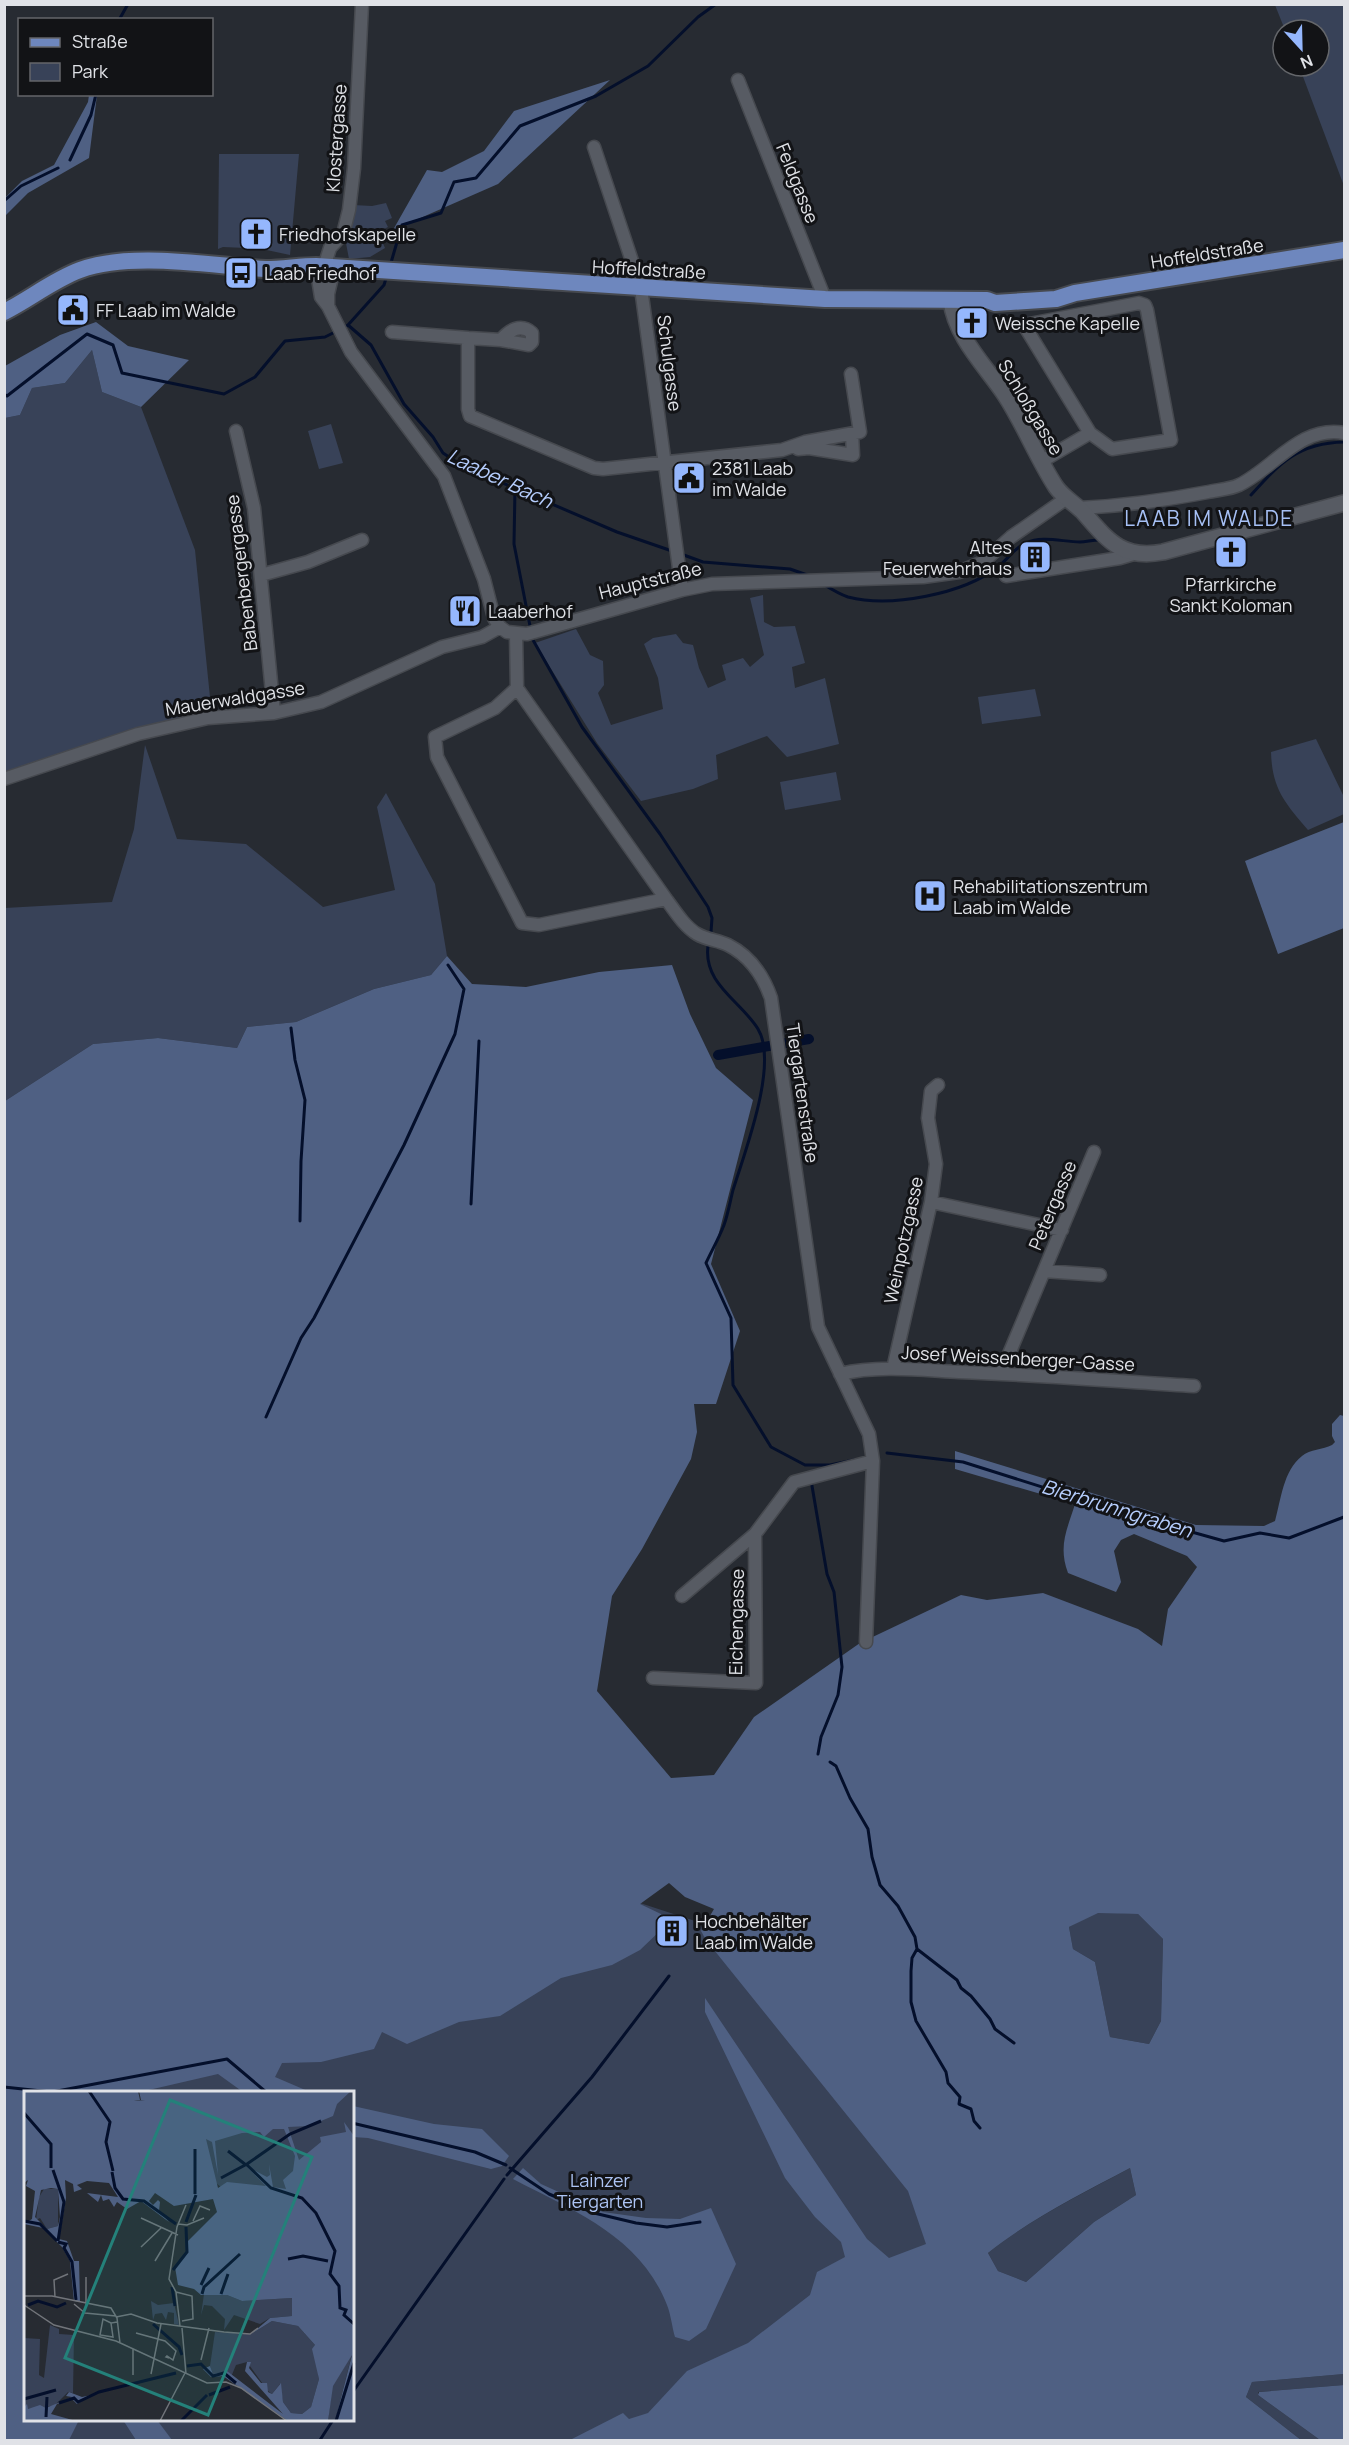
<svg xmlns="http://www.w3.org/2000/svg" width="1349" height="2445" viewBox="0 0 1349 2445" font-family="Manrope,sans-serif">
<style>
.green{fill:#384258;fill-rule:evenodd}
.forest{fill:#4f6083;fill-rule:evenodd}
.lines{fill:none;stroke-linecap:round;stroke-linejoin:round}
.stream{stroke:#040f2b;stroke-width:3}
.canal{stroke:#040f2b;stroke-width:10}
.minor-casing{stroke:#46494f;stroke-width:15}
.tertiary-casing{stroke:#46494f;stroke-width:18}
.primary-casing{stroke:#46494f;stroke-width:20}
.minor{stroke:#575b63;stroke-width:12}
.tertiary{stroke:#575b63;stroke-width:15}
.primary{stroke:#6e87be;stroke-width:16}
.labels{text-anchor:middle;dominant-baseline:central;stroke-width:6;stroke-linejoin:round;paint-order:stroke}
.street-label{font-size:18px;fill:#e0e2e7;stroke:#121316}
.poi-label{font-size:18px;fill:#e0e2e7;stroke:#121316;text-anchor:start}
.park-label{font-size:18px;fill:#adc4f4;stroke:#121316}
.water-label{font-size:20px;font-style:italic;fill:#b5cdfd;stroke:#121316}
.quarter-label{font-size:21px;letter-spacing:1.5px;fill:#a6c0f5;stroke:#121316}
.inset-river{fill:none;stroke:#040f2b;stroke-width:3}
.inset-road{fill:none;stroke:#71747a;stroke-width:1.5}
.view{fill:#24817a;fill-opacity:0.15;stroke:#24817a;stroke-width:3}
.inset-edge{fill:none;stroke:#e0e2e7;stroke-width:3}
</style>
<rect width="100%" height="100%" fill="#272b32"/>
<path class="green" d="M1275,5H1344V186L1299,66H1319V30H1285Z
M219,154H299L290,255L262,249V246H247L246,248L223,247L218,249Z
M386,203L392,218L385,221L388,227L378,232L385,248L370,257L349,259L345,238L353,205L372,206Z
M92,350L102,392L141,407L195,550L211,707L5,772V418L20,415L32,388L65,383Z
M331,424L343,463L319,469L308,431Z
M763,595L764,622L774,627L795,626L805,663L792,667L795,688L825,678L839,744L787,757L767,736L716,755L718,779L693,789L641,801L597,743L535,643L576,629L590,655L603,661L604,685L598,693L611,725L663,709L658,678L644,644L653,638L676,634L683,643L693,645L699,668L708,688L726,680L722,665L743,658L750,667L764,655L750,598Z
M1035,689L1041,716L982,724L978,697Z
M1316,739L1344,797V814L1308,830C1285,803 1272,789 1271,752Z
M145,745L177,839L246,844L323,907L395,890L377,807L386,793L435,884L447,956L431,975L374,989L296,1022L247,1027L237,1048L158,1038L93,1044L5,1101V908L112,902L134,829Z
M836,772L841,800L785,810L780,782Z
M4,1666L99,1726L695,1921L700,1925L921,2194L982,2440H5ZM26,2092H352V2420H26Z
M1098,1912L1138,1914L1163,1939L1161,2021L1149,2044L1110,2037L1095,1962L1073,1949L1069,1927Z
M1130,2168L1136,2195L1094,2222L1026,2282L998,2271L988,2253C1032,2218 1082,2194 1130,2168Z
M1344,2374V2385L1258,2392V2395L1320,2440H1301L1246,2397L1252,2382Z"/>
<path class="forest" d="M610,80L498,184L393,230L427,170L442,172L484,151L514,111Z
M89,95H97L89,158L28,193L5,216V198L22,181L54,165L88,102Z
M96,322L128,346L189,360L141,407L102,392L92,350L65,383L32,388L20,415L5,418V366L60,335Z
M1344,822V928L1278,954L1245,861Z
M447,956L472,984L526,987L599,972L672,965L690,1014L716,1068L753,1100L711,1264L740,1331L716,1404H694L697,1432L691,1459L642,1549L612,1596L597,1691L671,1778L714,1775L754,1717L860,1643L961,1595L987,1600L1043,1593L1138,1629L1162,1646L1168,1609L1197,1567L1187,1556L1134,1534L1121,1540L1114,1551L1121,1582L1116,1592L1068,1573C1058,1546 1067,1530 1075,1504L955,1469V1451L1196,1525L1264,1526L1275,1521C1281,1500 1283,1471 1302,1456C1310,1449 1323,1450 1332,1445L1335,1442L1332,1436V1424L1340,1415L1344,1416V2374L1252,2382L1246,2397L1301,2440H570L623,2413L629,2419L648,2413L687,2371L748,2343L810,2295L817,2272L845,2257L841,2242L815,2217L785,2178L705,2012V1998L867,2239L889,2258L926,2244L908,2191L706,1940L701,1931L714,1909L685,1897L669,1883L640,1904L661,1914L663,1928L640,1950L612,1965L561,1978L500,2016L459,2022L407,2044L382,2032L374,2049L321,2062L282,2063L275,2077L310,2092H243L218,2074L140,2092H26V2420H79L69,2440H5V1101L93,1044L158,1038L237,1048L247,1027L296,1022L374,989L431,975ZM1098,1913L1138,1914L1163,1939L1161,2021L1149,2044L1110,2037L1095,1962L1073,1949L1069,1927ZM1130,2168L1136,2195L1094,2222L1026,2282L998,2271L988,2253C1032,2218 1081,2194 1130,2168Z
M353,2106L434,2124L482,2129L509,2156L502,2166L491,2169L368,2138L353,2137Z
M523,2168L541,2184L603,2212L646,2218L680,2219L711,2208L736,2264L706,2329L689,2341L675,2337C672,2327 671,2315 667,2305C640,2236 574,2211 513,2179Z
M1344,2385V2440H1320L1258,2395L1259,2392Z
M123,2420H157L172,2440H136Z"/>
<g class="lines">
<path class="stream" d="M119,20L128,4
M70,160L91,115L96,94
M4,201L21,186L58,168
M390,266L402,225L441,213L454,182L476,178L520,126L596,96L648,66L698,17L716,4
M348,325L384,285L387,275
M343,328L348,325L371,345L404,404L433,437L443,453L461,465L617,532L672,551
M4,394L7,396L87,334L113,345L122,373L224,394L255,377L285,341L325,337L337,331
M515,488L514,544L530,626
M1251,495C1280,463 1298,443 1344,442
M681,554L703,562L790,569L810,576
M823,584C831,589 839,594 848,597C891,608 963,594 998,567C1008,559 1014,548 1026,543C1042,535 1063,542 1080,542C1086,542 1092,540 1099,540
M533,640L582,727L660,834L708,907L712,918L711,932
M708,946C703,984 741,1001 758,1029C779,1064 744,1154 733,1190C730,1202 728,1214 724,1225C719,1238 712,1250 706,1263L731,1318L733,1385L771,1447L805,1465H830L854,1460
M291,1028L295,1060L305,1100L301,1161L300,1221
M471,1204L479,1041
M266,1417L301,1338L314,1318L404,1145L455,1034L464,989L448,965
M887,1453L963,1462L1131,1515L1224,1541L1260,1533L1289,1538L1344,1517
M811,1480L827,1574L834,1592L842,1667L838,1695L821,1737L818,1754
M830,1762L836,1766L850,1798L868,1829L872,1857L880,1885L898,1906L915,1937L917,1949L912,1958L911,1971V2002L916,2021L946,2072L948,2083L960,2097L959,2104L971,2109L974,2121L980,2128
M917,1949L957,1980L961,1988L971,1996L990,2019L995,2029L1014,2043
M4,2087L51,2092
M52,2092L227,2059L266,2092
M352,2123L475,2152L506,2165
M510,2168L549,2194L594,2213L636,2223L667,2227L700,2222
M507,2175L592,2077L669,1976
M352,2393L504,2179
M320,2440L333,2420"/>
<path class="canal" d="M718,1055L809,1039"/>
<g class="minor-casing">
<path id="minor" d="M738,80L825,299
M594,147L641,288L682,590
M316,266L321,297L328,306L351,352L444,476L484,579L494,618L500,627L507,632L527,634L682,590L712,584L923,577L959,572L983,562L1011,537L1067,498
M324,267L330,248L343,234L349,210L354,168L362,4
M328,306V294L334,268
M392,332L468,338
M501,340C509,330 521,323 532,333V342L529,345L501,340L468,338V409L470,416L594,468L603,469L782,450L805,442L860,432L851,374
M236,431L254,508L274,713
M798,449L809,448L853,455L852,434
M1042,461L1090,433L1024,325L1139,303L1145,305L1147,310L1171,440L1112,449L1090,433
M1079,508C1122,506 1166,500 1208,492C1217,490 1231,489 1239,485C1273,469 1300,425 1344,433
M261,575L308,562L362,540
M1006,576L1120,558L1137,553
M516,635L517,688L666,899C675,911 684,926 697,934C707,940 718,940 728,945C750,956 763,975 771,998L818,1327L869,1434L873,1461L866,1642
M517,688L495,708L435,737L437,757L522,923L539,925L666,899
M4,779L138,734L208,718L274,713L321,702L442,647L482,637L500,627
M931,1202L1062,1230
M1044,1271L1100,1275
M893,1369L931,1202L936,1164L928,1118L931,1091L938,1085
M1001,1373L1094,1152
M840,1374C879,1365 920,1370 959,1372C1038,1375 1116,1381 1194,1386
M682,1596L755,1534L794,1482L873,1461
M653,1678L756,1683L755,1534"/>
</g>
<g class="tertiary-casing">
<path id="tertiary" d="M951,301C956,338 985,365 1005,395C1024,424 1037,458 1056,487C1063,497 1074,503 1083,512C1107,539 1121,560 1163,552L1344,503"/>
</g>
<g class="primary-casing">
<path id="primary" d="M4,312C30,299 53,280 80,270C132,251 212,266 266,269C283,269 300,266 316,266L825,299L987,300L995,303L1056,299L1075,293L1344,250"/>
</g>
<use href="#minor" class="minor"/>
<use href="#tertiary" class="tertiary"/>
<use href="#primary" class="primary"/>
</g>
<defs>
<g id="church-square" transform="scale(1.725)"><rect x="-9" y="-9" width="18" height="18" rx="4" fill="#95b7fd" stroke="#121316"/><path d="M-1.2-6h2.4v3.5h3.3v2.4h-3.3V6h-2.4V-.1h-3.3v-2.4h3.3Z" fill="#111"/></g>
<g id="bus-square" transform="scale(1.725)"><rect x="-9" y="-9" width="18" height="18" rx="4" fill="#95b7fd" stroke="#121316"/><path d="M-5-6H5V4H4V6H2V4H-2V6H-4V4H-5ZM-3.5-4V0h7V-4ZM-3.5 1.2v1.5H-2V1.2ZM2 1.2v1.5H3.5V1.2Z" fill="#111"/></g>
<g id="civic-square" transform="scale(1.725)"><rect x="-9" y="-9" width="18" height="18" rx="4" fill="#95b7fd" stroke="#121316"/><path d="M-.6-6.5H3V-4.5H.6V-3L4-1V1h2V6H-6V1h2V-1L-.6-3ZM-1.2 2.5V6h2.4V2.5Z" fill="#111"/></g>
<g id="building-square" transform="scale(1.725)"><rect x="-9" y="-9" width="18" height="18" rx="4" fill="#95b7fd" stroke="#121316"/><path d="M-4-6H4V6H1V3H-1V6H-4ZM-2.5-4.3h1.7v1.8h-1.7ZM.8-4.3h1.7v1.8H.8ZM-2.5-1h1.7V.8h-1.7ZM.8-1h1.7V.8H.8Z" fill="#111"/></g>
<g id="restaurant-square" transform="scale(1.725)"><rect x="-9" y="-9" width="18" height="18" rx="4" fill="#95b7fd" stroke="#121316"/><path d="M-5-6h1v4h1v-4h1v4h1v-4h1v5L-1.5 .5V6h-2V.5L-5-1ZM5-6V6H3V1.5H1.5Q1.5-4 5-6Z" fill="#111"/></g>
<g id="hospital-square" transform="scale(1.725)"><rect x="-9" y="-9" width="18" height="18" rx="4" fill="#95b7fd" stroke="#121316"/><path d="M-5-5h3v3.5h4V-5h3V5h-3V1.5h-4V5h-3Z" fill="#111"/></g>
</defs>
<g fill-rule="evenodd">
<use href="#church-square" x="256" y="234"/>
<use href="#bus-square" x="241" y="273"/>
<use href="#civic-square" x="73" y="310"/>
<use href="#church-square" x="972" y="323"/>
<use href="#civic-square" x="689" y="478"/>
<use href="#church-square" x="1231" y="552"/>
<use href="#building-square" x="1035" y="557"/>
<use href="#restaurant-square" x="465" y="611"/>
<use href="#hospital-square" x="930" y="896"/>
<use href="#building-square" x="672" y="1931"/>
</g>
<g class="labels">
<g class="street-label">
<text transform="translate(336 138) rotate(-86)">Klostergasse</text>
<text transform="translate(798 183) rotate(68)">Feldgasse</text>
<text transform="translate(1207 253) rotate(-9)">Hoffeldstraße</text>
<text transform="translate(649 269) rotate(3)">Hoffeldstraße</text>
<text transform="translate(670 363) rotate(83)">Schulgasse</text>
<text transform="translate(1031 407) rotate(59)">Schloßgasse</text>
<text transform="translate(241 573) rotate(-97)">Babenbergergasse</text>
<text transform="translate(650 580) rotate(-14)">Hauptstraße</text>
<text transform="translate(235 698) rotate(-9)">Mauerwaldgasse</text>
<text transform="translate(803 1093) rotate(82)">Tiergartenstraße</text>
<text transform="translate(1052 1205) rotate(-67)">Petergasse</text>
<text transform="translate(903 1240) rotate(-78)">Weinpotzgasse</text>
<text transform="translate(1018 1358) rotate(3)">Josef Weissenberger-Gasse</text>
<text transform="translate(736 1622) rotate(-89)">Eichengasse</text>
</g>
<g class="poi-label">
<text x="279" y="234">Friedhofskapelle</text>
<text x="264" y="273">Laab Friedhof</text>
<text x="96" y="310">FF Laab im Walde</text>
<text x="995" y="323">Weissche Kapelle</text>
<text x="712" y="468">2381 Laab<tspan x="712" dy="21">im Walde</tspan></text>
<text x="1012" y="547" text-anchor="end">Altes<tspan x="1012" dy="21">Feuerwehrhaus</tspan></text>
<text x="1231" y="584" text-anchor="middle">Pfarrkirche<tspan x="1231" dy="21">Sankt Koloman</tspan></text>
<text x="488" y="611">Laaberhof</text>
<text x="953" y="886">Rehabilitationszentrum<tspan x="953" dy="21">Laab im Walde</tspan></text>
<text x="695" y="1921">Hochbehälter<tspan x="695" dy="21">Laab im Walde</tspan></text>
</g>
<g class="park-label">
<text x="600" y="2180">Lainzer<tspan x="600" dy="21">Tiergarten</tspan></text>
</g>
<g class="water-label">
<text transform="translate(500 478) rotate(25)">Laaber Bach</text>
<text transform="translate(1117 1508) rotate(17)">Bierbrunngraben</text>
</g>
<g class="quarter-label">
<text x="1209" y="518">LAAB IM WALDE</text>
</g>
</g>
<g transform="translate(24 2091)">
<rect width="330" height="330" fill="#272b32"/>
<path d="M188,0H330V204L192,92L180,54ZM34,98V135L23,138L16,127L12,129L15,106L20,98ZM180,203L203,204L218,210L268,207V225L246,227L236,233L210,224L200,239L201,228L188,215L180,214L177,224ZM127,210L134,214L150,212L155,234L150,233V222L144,221L142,229L138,222L131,223L129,229ZM248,230L274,235L291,254L295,288L287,316L278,323L267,322L259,311L256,293L248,303L244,300L223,271L212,274L207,286L203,280L189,283L186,275L191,241L227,243ZM26,234L35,238V243L50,244L49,302L44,301L30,315L4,318L0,316V247L16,248L15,284L20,287ZM328,263L311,330H304L308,295Z" fill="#384258"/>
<path d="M0,0H114L116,9L110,10L121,9H117L115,0H327L313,13L309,25L285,35L264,36L275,69L297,51L296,46L322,41L320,31L330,45V330H311L328,264L309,295L304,330H264L199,285L187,286L179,278L186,275L189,283L203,280L259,323L221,280L223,271H227L225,277L237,292H243L244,301L248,303L257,292L259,311L267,322L278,323L287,316L295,288L288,258L291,254L274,235L248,230L227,243L246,227L268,225V207L218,210L203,204H177L170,198L154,194L151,176L162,161V152L193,121L189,108L150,115L131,102L125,110L129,114L134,109L136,111L135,120L145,131L117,110L103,118L93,111L90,116L85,108L79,110L77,104L74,111L63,102L94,106L85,92L63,90L53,94L58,98L50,101L49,93L41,89L42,107L35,148L43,150L50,170H55L56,211L50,210L46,170L38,156L19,137L0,133L8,128L11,100L2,95L4,89L0,92ZM249,38H260L271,65L269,80L259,89L262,98L249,96L245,73L246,84L243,86L222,75L242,95L203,91L194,97L182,48L188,51L194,84L191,50L218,42L236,41L240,46ZM27,97L34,98L36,126L34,135L23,138L11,126L17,99ZM45,301L58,306L68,304L53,313L48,308L33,313L27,323L52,330H0V316L3,313L4,318L16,314L22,317L48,306L42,305Z" fill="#4f6083" fill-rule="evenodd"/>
<path class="inset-river" d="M65,0L86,31L82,51L89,80M0,22L27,53V77M171,58V103M204,60L222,74M223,73L266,43L297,30M223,74L247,97L278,107L292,122L311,160L306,183L315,195L316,217L322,219L320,224L330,233M29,79L40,111L34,150M88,81L91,97L99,108L120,110L152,133M197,87L223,73M0,130L16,133L33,150M162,131L172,104M34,151L42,153L40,157L48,171L52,209M264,168L279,165L304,170M149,179L163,161L162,136M177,194L185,177M148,196L151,215M178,203L180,196L216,163M197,203L204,183M4,214L14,210L33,216L42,212M129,233L155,256L158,264M163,275L177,273L189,285L200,282L212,292M185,304L206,296M0,308L32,299M35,312L50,307L54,311L75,301L152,282M22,326L23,306M157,330L183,304M312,330L330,272"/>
<path class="inset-road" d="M117,127L154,144M169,130L176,115L186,119M154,133L163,134L180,127M117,156L137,137M131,170L148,142M152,201L168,205L169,228L158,230M0,205H28L87,217L93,227L96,252M31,206L30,189L44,183M50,213L61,222L92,225M0,214L30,234L92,250L183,292L202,291L217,297L263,330M62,214V186M92,226L107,223L133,232L200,241L226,243L234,237M87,232L79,228L76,244L89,246L87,232L93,231M156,235L152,201L145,188L153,136L162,114M158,237L162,283M112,242L141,250L152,260L149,269L143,265L142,266L145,267M177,269L185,237M127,283L137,233M109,284V258M136,330L161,282"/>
<path class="view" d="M146,9L288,66L184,324L41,267Z"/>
<rect width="330" height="330" class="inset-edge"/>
</g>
<rect width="1349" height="2445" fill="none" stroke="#e0e2e7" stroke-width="12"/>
<rect x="18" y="18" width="195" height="78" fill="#121316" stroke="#64666a" stroke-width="1.5"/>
<rect x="30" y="38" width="30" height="9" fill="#6e87be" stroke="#64666a" stroke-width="1.5"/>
<text x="72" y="48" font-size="18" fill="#e0e2e7">Straße</text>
<rect x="30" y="63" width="30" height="18" fill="#384258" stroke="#64666a" stroke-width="1.5"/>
<text x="72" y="78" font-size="18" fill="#e0e2e7">Park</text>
<g transform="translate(1301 48) rotate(158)"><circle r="28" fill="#121316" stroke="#64666a" stroke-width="1.5"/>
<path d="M0-4.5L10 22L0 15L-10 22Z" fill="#95b7fd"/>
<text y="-9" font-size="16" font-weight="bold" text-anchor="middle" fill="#e0e2e7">N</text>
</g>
</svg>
